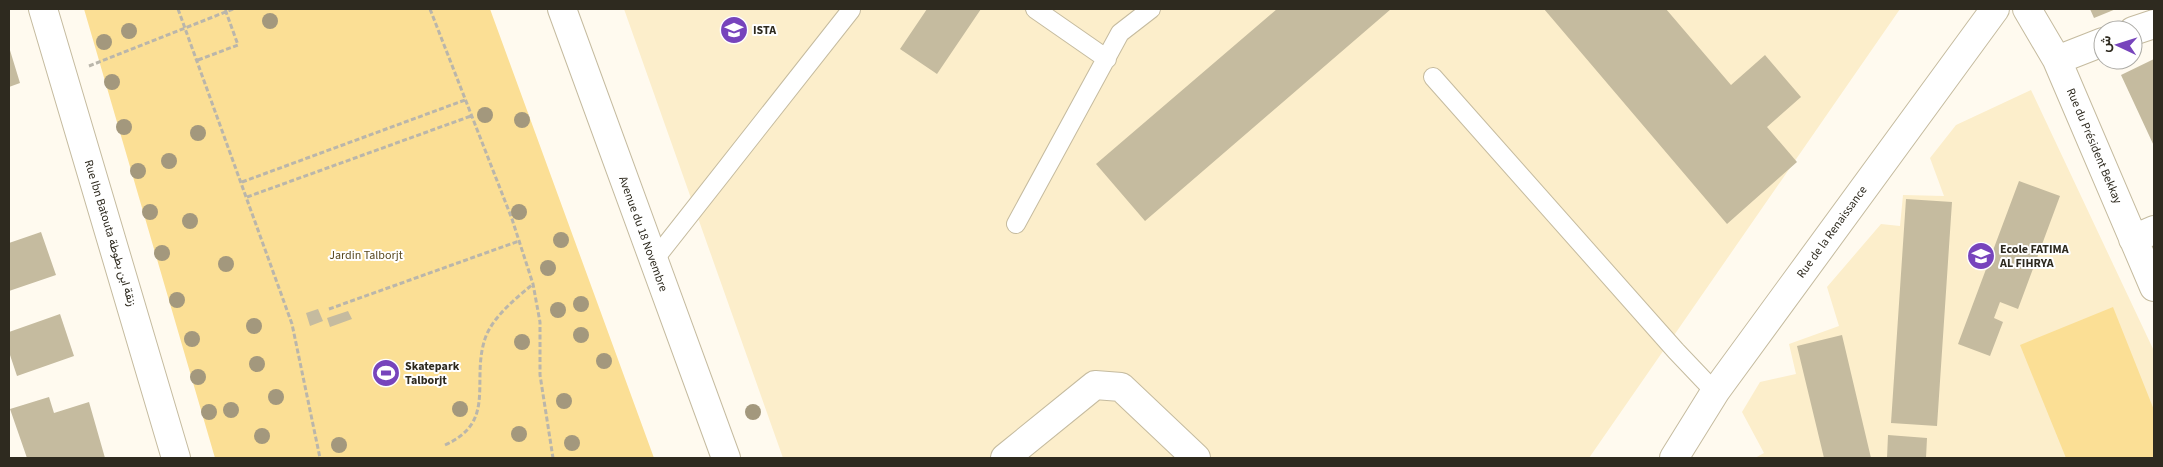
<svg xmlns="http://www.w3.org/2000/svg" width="2163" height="467" viewBox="0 0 2163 467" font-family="'Source Sans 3',Vazirmatn,sans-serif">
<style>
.built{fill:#fceecb}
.green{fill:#fbdf95}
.building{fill:#c5bb9f}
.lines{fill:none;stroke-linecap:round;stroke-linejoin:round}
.lane-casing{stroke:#c5bb9f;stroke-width:20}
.street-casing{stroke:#c5bb9f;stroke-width:30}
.secondary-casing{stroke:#c5bb9f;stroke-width:30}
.path{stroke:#bab6ab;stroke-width:3;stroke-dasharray:5 2.5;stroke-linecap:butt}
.lane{stroke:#fff;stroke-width:18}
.street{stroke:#fff;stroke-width:28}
.secondary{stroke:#fff;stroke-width:28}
.tree{fill:#a3987d}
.labels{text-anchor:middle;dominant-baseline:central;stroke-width:4;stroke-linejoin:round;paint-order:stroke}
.poi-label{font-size:12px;font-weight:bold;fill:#2e2a1f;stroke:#fff;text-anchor:start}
.street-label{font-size:12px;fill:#2e2a1f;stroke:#fff}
.park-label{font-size:12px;fill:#58481f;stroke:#fff}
</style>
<rect width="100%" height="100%" fill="#fffaef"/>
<path class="built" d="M624,9H1900L1589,458H783Z
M2031,90L2154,351V458H1755L1764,453L1742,412L1760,382L1796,374L1789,344L1839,326L1827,287L1881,224L1900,226L1903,195L1944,196L1930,158L1956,125Z"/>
<path class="green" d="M84,9H490L654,458H215Z
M2113,307L2154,410V458H2066L2020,345Z"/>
<path class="building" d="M927,9H981L937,74L900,49Z
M1277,9H1391L1145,221L1096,164Z
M1544,9H1666L1731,85L1765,55L1801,97L1767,127L1797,162L1727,224Z
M2090,9H2116L2094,18Z
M9,47L20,83L9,87Z
M2154,59V146L2121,75Z
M2019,181L2060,196L2018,309L2000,302L1994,318L2003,322L1990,356L1958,344Z
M1906,199L1952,202L1937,426L1891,423Z
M41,232L56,275L9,291V243Z
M318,309L323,321L310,326L306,313Z
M348,311L352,319L330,327L327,318Z
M60,314L74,356L17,376L9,352V332Z
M1842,335L1871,458H1824L1797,346Z
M49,397L54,413L89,402L105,458H27L10,409Z
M1888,435L1927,438L1926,458H1887Z"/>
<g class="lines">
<g class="lane-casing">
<path id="lane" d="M1035,9L1107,59
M1433,77L1676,351L1715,392
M1016,224L1120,33L1151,9
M654,260L851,10"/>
</g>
<g class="street-casing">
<path id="street" d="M43,9L176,458
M2027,9L2057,60L2154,287
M2133,31L2154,24
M2057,60L2103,42
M2133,239L2154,230
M1005,458L1095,385L1121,387L1196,458
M1674,458L1715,392L1995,9"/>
</g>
<g class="secondary-casing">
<path id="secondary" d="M562,9L726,458"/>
</g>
<path class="path" d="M178,9L292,324L320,458
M430,9L512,219L533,284L540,322V375L553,458
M198,60L238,45L225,9
M89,66L233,9
M242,182L465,100
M247,197L471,116
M329,309L519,241
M445,445C496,422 472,384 484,342C490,319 515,299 533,284"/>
<use href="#lane" class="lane"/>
<use href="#street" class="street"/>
<use href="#secondary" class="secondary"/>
</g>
<g class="tree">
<circle cx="270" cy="21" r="8"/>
<circle cx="129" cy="31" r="8"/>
<circle cx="104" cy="42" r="8"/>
<circle cx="112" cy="82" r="8"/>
<circle cx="485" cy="115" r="8"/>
<circle cx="522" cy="120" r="8"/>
<circle cx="124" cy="127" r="8"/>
<circle cx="198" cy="133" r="8"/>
<circle cx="169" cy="161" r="8"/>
<circle cx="138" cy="171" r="8"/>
<circle cx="150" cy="212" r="8"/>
<circle cx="519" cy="212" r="8"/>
<circle cx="190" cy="221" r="8"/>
<circle cx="561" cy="240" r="8"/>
<circle cx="162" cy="253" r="8"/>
<circle cx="226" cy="264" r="8"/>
<circle cx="548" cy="268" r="8"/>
<circle cx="177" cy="300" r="8"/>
<circle cx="581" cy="304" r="8"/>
<circle cx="558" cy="310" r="8"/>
<circle cx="254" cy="326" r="8"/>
<circle cx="581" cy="335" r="8"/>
<circle cx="192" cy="339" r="8"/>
<circle cx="522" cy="342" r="8"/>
<circle cx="604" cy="361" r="8"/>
<circle cx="257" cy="364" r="8"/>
<circle cx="198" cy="377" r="8"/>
<circle cx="276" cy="397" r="8"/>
<circle cx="564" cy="401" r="8"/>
<circle cx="460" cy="409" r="8"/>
<circle cx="231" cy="410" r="8"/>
<circle cx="209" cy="412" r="8"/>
<circle cx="753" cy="412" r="8"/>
<circle cx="519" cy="434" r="8"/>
<circle cx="262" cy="436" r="8"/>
<circle cx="572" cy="443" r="8"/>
<circle cx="339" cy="445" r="8"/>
</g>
<defs>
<g id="school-disc" transform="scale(1.4375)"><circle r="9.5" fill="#7744bc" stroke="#fff"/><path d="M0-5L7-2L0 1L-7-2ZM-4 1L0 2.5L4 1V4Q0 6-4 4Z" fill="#fff"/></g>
<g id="stadium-disc" transform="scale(1.4375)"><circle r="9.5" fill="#7744bc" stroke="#fff"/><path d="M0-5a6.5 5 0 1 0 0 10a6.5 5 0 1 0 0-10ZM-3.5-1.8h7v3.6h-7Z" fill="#fff"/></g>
</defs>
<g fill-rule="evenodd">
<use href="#school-disc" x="734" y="30"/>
<use href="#school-disc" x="1981" y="256"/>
<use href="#stadium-disc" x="386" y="373"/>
</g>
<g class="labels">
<g class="poi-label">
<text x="753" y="30">ISTA</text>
<text x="2000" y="249">Ecole FATIMA<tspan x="2000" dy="14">AL FIHRYA</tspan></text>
<text x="405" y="366">Skatepark<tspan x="405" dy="14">Talborjt</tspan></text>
</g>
<g class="street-label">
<text transform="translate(2094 146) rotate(67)">Rue du Président Bekkay</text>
<text transform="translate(1832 232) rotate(-54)">Rue de la Renaissance</text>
<text transform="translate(110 233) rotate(73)">Rue Ibn Batouta زنقة ابن بطوطة</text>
<text transform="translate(643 234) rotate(70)">Avenue du 18 Novembre</text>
</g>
<g class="park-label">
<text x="366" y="255">Jardin Talborjt</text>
</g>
</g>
<rect width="2163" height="467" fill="none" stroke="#2e2a1f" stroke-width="20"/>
<g transform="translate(2118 45) rotate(274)"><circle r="24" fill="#ffffff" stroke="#abaaa5"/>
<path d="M0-4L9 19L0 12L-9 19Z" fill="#7744bc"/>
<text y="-8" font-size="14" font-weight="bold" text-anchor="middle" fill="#2e2a1f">ش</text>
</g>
</svg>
